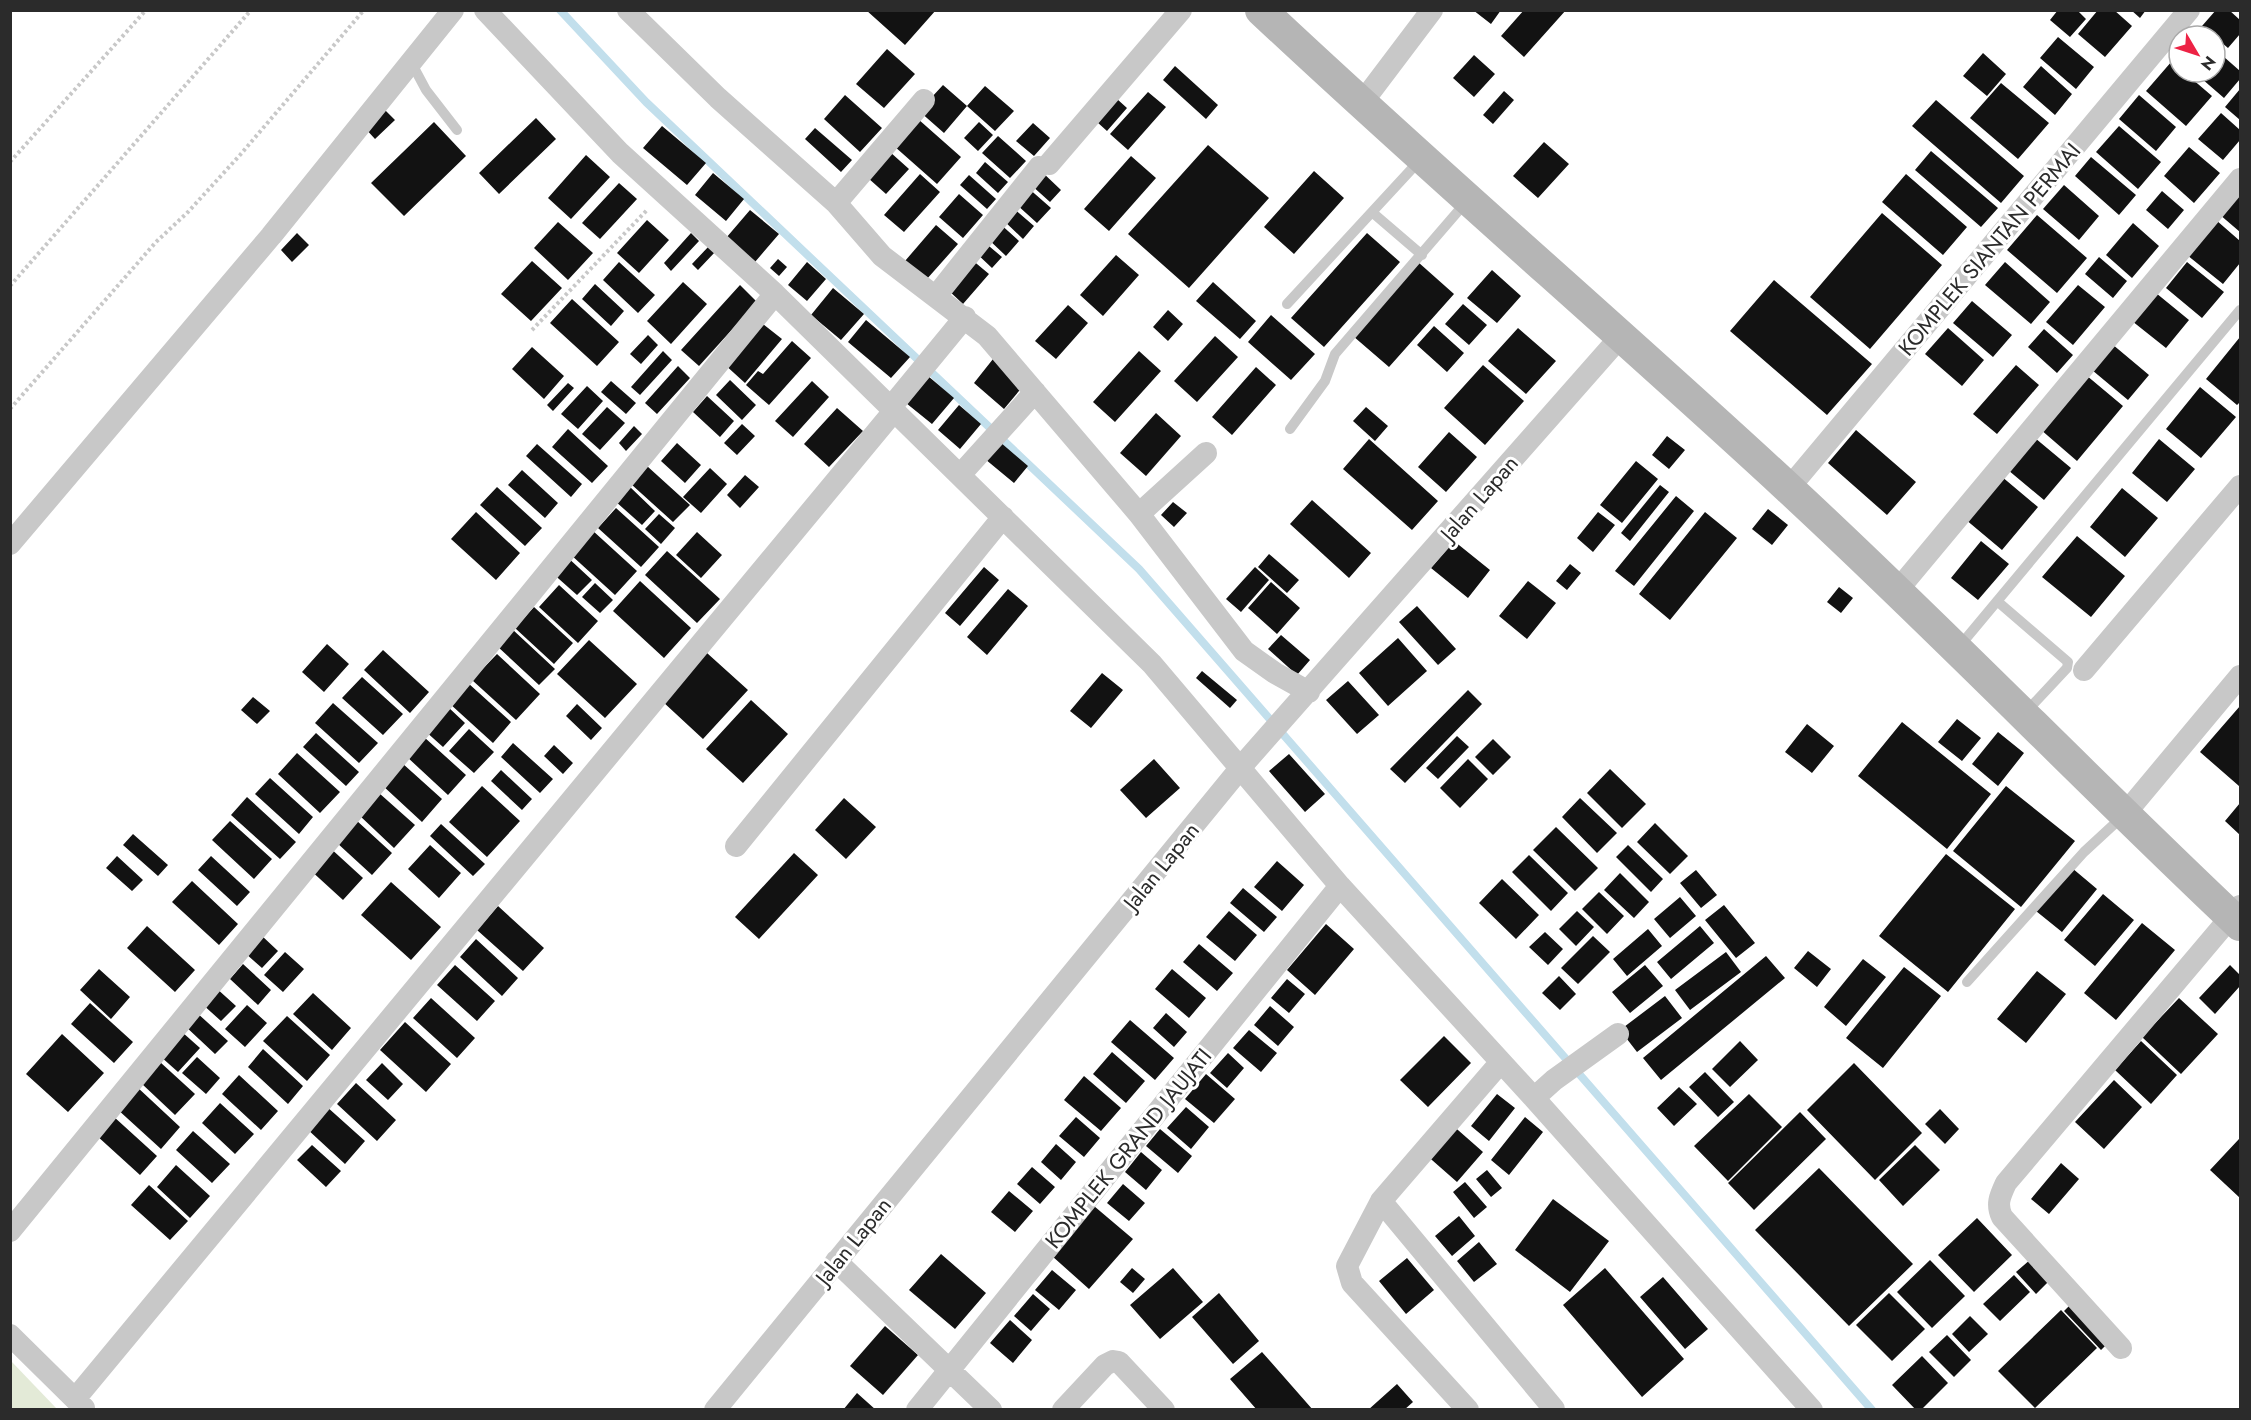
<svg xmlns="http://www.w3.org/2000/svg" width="2251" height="1420" viewBox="0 0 2251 1420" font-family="Jost,sans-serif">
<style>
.green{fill:#e3ead7}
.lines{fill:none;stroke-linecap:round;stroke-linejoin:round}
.stream{stroke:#c2dfec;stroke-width:8}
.building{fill:#121212}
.path{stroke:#c8c8c8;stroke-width:4;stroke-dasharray:3 3;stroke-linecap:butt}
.lane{stroke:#c8c8c8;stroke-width:10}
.street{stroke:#c8c8c8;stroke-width:22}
.secondary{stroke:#b5b5b5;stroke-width:32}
.labels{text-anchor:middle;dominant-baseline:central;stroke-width:6;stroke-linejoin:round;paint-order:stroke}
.street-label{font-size:22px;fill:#2b2b2b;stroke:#fff}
</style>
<rect width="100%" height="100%" fill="#fff"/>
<path class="green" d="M10,1361H11L57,1409H11Z"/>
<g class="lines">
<path class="stream" d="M560,10L646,102L1139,569L1872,1410"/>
</g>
<path class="building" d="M866,10H936L905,45Z
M1473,10H1501L1491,24Z
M1524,10H1566L1524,57L1501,36Z
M2058,10H2077L2086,19L2070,37L2050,20Z
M2098,10H2114L2132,26L2105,57L2078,34Z
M2131,10H2146L2140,18Z
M2216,10H2229L2240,20V34L2228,48L2202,26Z
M2058,37L2094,67L2076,89L2040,58Z
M887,49L915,74L884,108L856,84Z
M2215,49L2240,71V79L2224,98L2194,72H2215Z
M1983,53L2006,74L1987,96L1963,76Z
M1474,55L1495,74L1474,97L1453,78Z
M2172,61L2179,67V72H2184L2212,96L2186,126L2146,91Z
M1175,66L1218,105L1206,119L1163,80Z
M2041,66L2072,94L2055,115L2023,87Z
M2001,83L2049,123L2018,159L1970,118Z
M943,85L967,106L985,86L1014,111L995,131L967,106L944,133L919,111Z
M2240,89V120L2225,107Z
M1504,91L1514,100L1493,124L1483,115Z
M1148,92L1166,107L1128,150L1110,134Z
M845,95L882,128L860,152L824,119Z
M2139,95L2176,127L2156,151L2119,119Z
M1117,99L1127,108L1107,131L1097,122Z
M1936,100L2024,176L2001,203L1912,126Z
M384,109L395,120L375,139L364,127Z
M2221,113L2240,130V140L2223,160L2198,139Z
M536,118L556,139L499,194L479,173Z
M918,119L961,157L937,184L894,146Z
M434,122L466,156L404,216L371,183Z
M979,122L993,135L978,151L964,138Z
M1033,123L1050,138L1034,156L1016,141Z
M662,126L706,163L687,185L643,148Z
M2119,126L2161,162L2138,189L2096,152Z
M815,128L852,160L841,172L805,139Z
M998,136L1026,161L1010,178L982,153Z
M1544,142L1569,164L1538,198L1513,176Z
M1208,145L1269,198L1189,288L1128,234Z
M2189,147L2220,173L2194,203L2164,176Z
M1931,151L1998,208L1981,227L1915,170Z
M890,152L909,169L886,194L868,178Z
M586,155L610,177L571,219L548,198Z
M1131,156L1156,178L1109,231L1084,209Z
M2091,157L2136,195L2119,215L2075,176Z
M985,162L1008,182L998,193L976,173Z
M1041,171L1061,190L1050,202L1030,184Z
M1314,171L1344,198L1294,254L1264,227Z
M713,173L744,199L726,221L695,195Z
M920,174L940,192L904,232L884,215Z
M1906,174L1967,227L1943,255L1882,202Z
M969,175L996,199L987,209L960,185Z
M619,183L637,199L600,239L582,223Z
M2064,185L2099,216L2079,240L2043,209Z
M1027,187L1051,208L1037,223L1015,203Z
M2240,189V232L2219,214Z
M2162,191L2184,210L2168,229L2146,210Z
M959,194L983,215L963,238L939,217Z
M1012,207L1034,226L1023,239L1002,219Z
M750,210L779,234L755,262L726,238Z
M1882,213L1942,265L1870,349L1810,297Z
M2037,215L2087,258L2057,293L2007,250Z
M647,220L669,240L639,273L617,253Z
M2216,220L2240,241V263L2223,284L2187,255Z
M558,222L593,253L568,280L534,248Z
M998,222L1019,241L1006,256L986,237Z
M2133,223L2159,246L2132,278L2106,255Z
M936,225L958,244L926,280L905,261Z
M297,233L309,245L292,262L281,250Z
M691,233L699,241L671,271L664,263Z
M1367,233L1400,262L1324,347L1291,318Z
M983,241L1002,257L992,268L974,251Z
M709,246L715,252L698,270L692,264Z
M1116,255L1139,275L1103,316L1080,295Z
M2099,257L2127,281L2113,298L2085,274Z
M778,259L787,267L779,276L770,268Z
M971,259L989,274L963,304L947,289Z
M532,261L562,288L531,321L501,294Z
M619,262L655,295L638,313L603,280Z
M807,262L826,279L807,301L788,285Z
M1418,262L1454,294L1389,367L1353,336Z
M2005,262L2050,302L2031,324L1985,285Z
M2187,262L2224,292L2202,318L2166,288Z
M1492,270L1521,296L1497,323L1467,298Z
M1774,280L1872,364L1827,415L1730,331Z
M683,282L707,304L671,344L647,321Z
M1213,282L1256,321L1240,339L1196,301Z
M595,284L624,311L611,326L582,299Z
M740,285L757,302L699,366L681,350Z
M2078,285L2105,307L2073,345L2046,322Z
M833,288L864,314L841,340L811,315Z
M2156,293L2189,320L2166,348L2132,321Z
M572,299L619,342L597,366L550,323Z
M1972,301L2012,335L1993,357L1953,323Z
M1463,304L1487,325L1469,345L1445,324Z
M1068,305L1088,323L1056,359L1035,341Z
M1168,310L1183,324L1168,341L1153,327Z
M1271,315L1315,354L1291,380L1248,342Z
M758,320L782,339L745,383L723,363Z
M866,320L910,357L891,378L848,342Z
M1434,326L1464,353L1447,372L1417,345Z
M1518,328L1556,361L1526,394L1488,361Z
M1948,328L1984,360L1962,386L1925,354Z
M2044,329L2073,355L2057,373L2028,347Z
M648,335L658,345L641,364L630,354Z
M1215,336L1238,357L1197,402L1174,381Z
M2240,337V402L2237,405L2206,379Z
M792,341L811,358L769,405L746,385L758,371L763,374Z
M2112,344L2149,375L2128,400L2092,370Z
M532,347L564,376L544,399L512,369Z
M663,351L672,360L640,395L631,387Z
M1139,351L1161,371L1115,422L1093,402Z
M993,359L1024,385L1004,409L974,383Z
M1483,365L1524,401L1485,445L1444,408Z
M2016,365L2039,385L1997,434L1973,414Z
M678,366L690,378L657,414L645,403Z
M1256,367L1276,385L1232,435L1212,417Z
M2086,375L2123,406L2077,461L2040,429Z
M928,376L954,398L932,424L906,403Z
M730,380L756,405L742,420L716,395Z
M611,381L636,403L626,414L601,392Z
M812,381L829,397L793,437L775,421Z
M568,383L574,388L553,411L547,405Z
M587,386L603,401L578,429L561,414Z
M2200,387L2236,417L2201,458L2166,429Z
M707,396L734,421L720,437L693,412Z
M959,405L981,424L960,449L938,430Z
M607,407L625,423L600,450L582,434Z
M1366,407L1388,426L1375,441L1353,421Z
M837,408L863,431L829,467L804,444Z
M1156,413L1181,436L1146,476L1120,453Z
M742,424L755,436L737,455L724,443Z
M634,426L642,434L626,451L619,443Z
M568,429L608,466L592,483L552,447Z
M1856,430L1916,482L1887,515L1828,463Z
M1449,432L1477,457L1446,492L1418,467Z
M1667,436L1685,450L1669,469L1652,455Z
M2035,438L2071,468L2044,500L2008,470Z
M1369,439L1438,501L1412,530L1343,469Z
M2159,439L2195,469L2167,502L2132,473Z
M1000,442L1028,466L1014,483L985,459Z
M677,443L701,465L685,483L661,461Z
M537,444L582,484L571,497L526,456Z
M1636,461L1658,479L1622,523L1600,505Z
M647,466L690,505L673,522L631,484Z
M710,468L727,484L701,513L683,497Z
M522,470L558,503L545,518L508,485Z
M745,475L759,487L740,508L727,495Z
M2001,476L2038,507L2002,550L1965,519Z
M1660,485L1669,492L1630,541L1621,533Z
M629,486L655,511L642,525L615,501Z
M497,487L542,528L525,546L480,505Z
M2122,488L2158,518L2125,557L2090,527Z
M1676,496L1694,511L1634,586L1615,571Z
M1312,500L1371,553L1349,578L1290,524Z
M1173,502L1187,513L1174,527L1161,515Z
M616,508L659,547L641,567L598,528Z
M1768,509L1788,525L1772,545L1752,529Z
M476,512L520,553L496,580L451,539Z
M1598,512L1615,525L1593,552L1577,538Z
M1705,512L1737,538L1670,620L1639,594Z
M659,514L675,528L661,544L645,529Z
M592,530L637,571L615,595L570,554Z
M697,532L722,555L701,578L676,555Z
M2077,536L2125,576L2091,617L2042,577Z
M1454,541L1490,570L1468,598L1431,568Z
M1981,541L2009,564L1978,600L1951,578Z
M667,551L720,599L697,623L645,575Z
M1269,554L1299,580L1287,593L1258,567Z
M565,555L592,580L577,595L550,571Z
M1570,564L1581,573L1567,590L1556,581Z
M984,567L999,580L960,626L945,613Z
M1255,567L1269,580L1241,612L1226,599Z
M640,581L691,628L664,658L613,611Z
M1528,581L1556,603L1527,639L1499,616Z
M1271,582L1300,608L1277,634L1248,608Z
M595,583L613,600L600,613L582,597Z
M559,585L598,621L578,643L539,607Z
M1839,587L1853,598L1841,613L1827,602Z
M1008,589L1028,606L987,655L967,637Z
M1417,606L1456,649L1438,665L1399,622Z
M534,607L573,643L554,664L515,628Z
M512,629L555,669L539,685L497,646Z
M1281,635L1310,660L1297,675L1268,649Z
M1398,638L1427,671L1388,706L1359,673Z
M589,640L637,684L605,718L557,674Z
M327,644L349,664L324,692L302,672Z
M383,650L429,692L410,713L364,670Z
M707,653L748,690L703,739L662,701Z
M497,654L540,694L516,720L472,680Z
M1202,671L1237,700L1230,708L1196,678Z
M1102,673L1123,690L1091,728L1070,711Z
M362,677L403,714L383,735L342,698Z
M1348,681L1379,715L1357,734L1326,700Z
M468,683L511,722L493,743L449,703Z
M1468,690L1482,704L1405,783L1390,769Z
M253,697L270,711L257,724L241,710Z
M751,700L788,734L743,783L706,749Z
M333,703L378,743L359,763L315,723Z
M577,704L602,728L591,740L566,716Z
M447,706L465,723L443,747L424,730Z
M2240,706V785L2239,786L2200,752Z
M1957,719L1981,738L1962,761L1938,742Z
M1902,722L1991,794L1947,849L1858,776Z
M1807,724L1834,746L1812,773L1785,752Z
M469,729L494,752L474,773L449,751Z
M1998,732L2024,753L1998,786L1972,764Z
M316,733L359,772L346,786L303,747Z
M1457,736L1469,747L1438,779L1426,768Z
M424,737L466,775L448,795L406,756Z
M1493,739L1511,757L1493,775L1475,757Z
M513,743L553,779L540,793L501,757Z
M554,745L573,763L563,774L544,756Z
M297,753L340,792L320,813L278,774Z
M1289,754L1325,794L1305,812L1269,771Z
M1154,759L1180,788L1146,818L1120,790Z
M1468,759L1488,779L1460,808L1440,788Z
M402,763L442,799L422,822L382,785Z
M1610,769L1646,804L1622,828L1587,793Z
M501,770L532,799L522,810L491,781Z
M270,778L313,817L299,834L255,794Z
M482,786L520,821L487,857L449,822Z
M2006,786L2075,841L2021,907L1953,851Z
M379,793L415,825L394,848L359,815Z
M247,797L296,842L280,859L231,815Z
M844,798L876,827L846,859L815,830Z
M1580,798L1617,833L1597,853L1562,817Z
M2240,803V835L2225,821Z
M356,820L392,853L372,875L336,842Z
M230,821L272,859L254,879L212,840Z
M1655,823L1688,856L1670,874L1637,842Z
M441,824L485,864L473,876L430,836Z
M1556,827L1598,868L1575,891L1533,850Z
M133,834L168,865L158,876L123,845Z
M430,845L461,873L439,898L408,869Z
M1628,845L1663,879L1651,892L1616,857Z
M328,846L363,878L343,900L308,868Z
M794,853L818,875L759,939L735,917Z
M1946,854L2015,909L1948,992L1879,936Z
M1529,855L1568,893L1551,911L1512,872Z
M117,856L143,880L132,891L106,868Z
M211,856L250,892L237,906L198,870Z
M1277,861L1304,885L1282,911L1254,887Z
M2072,868L2097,889L2062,932L2036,911Z
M1696,870L1717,895L1701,908L1680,883Z
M1620,873L1649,902L1634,918L1604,890Z
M1502,879L1539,915L1516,939L1479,903Z
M192,881L238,924L219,945L172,902Z
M391,882L441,927L411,960L361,915Z
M1243,888L1277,917L1264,932L1230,903Z
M1599,892L1624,916L1607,934L1582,909Z
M2103,894L2134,920L2095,966L2064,940Z
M1680,897L1696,916L1670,938L1654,919Z
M1724,905L1755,943L1736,958L1705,920Z
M498,906L544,948L523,971L477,930Z
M1229,911L1257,935L1235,961L1206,937Z
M1577,911L1594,927L1576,946L1559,929Z
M2142,923L2175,950L2116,1020L2084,993Z
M1326,924L1354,949L1315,995L1287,970Z
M147,926L195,970L175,992L127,948Z
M1700,926L1714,943L1671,979L1657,962Z
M1648,929L1662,946L1627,976L1613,959Z
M1545,932L1563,949L1548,965L1529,947Z
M261,935L278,951L262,968L245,953Z
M1593,936L1610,952L1578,984L1561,968Z
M476,939L518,978L502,996L460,957Z
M1199,944L1233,973L1217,991L1183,962Z
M1808,951L1831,969L1817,987L1794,968Z
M285,952L304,969L283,992L264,975Z
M1726,952L1741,972L1690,1010L1675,990Z
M1766,956L1785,978L1661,1080L1643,1058Z
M1863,959L1886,977L1846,1026L1824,1007Z
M243,964L271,990L258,1005L230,979Z
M455,965L495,1001L477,1021L437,985Z
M1645,965L1663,986L1630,1013L1612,992Z
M2230,965L2240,975V986L2215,1014L2199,998Z
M1904,967L1941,996L1883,1068L1846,1038Z
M99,969L130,997L111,1019L80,990Z
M1172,969L1206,998L1189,1018L1155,989Z
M2037,971L2066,994L2026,1043L1997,1019Z
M1559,976L1576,994L1560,1010L1542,993Z
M1287,979L1305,994L1289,1013L1271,998Z
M215,987L236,1006L221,1021L201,1003Z
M313,993L351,1028L332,1050L293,1014Z
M1665,996L1682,1018L1637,1052L1620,1030Z
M431,998L475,1038L457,1058L413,1018Z
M2179,998L2218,1034L2181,1074L2142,1037Z
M90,1003L133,1042L114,1063L71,1024Z
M247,1005L267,1023L245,1047L225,1029Z
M1270,1006L1294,1027L1278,1046L1254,1025Z
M196,1012L228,1041L215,1054L184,1025Z
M1166,1013L1187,1032L1174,1047L1153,1028Z
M287,1016L330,1055L307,1081L263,1041Z
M1130,1020L1174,1058L1155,1080L1111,1042Z
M405,1022L451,1064L426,1092L380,1050Z
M1249,1030L1277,1053L1261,1072L1233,1048Z
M182,1032L200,1048L178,1072L160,1056Z
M62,1034L104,1073L68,1112L26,1074Z
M1444,1036L1471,1063L1428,1107L1400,1080Z
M1740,1041L1758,1060L1730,1087L1712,1069Z
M2141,1041L2177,1075L2151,1104L2115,1070Z
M263,1049L303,1086L288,1104L248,1067Z
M1112,1052L1145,1081L1126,1103L1093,1074Z
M1228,1053L1244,1068L1227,1088L1210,1073Z
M197,1057L220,1078L206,1094L182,1073Z
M160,1062L195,1094L175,1115L141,1083Z
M382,1063L403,1084L388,1100L366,1080Z
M1854,1063L1922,1133L1875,1180L1807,1110Z
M1705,1072L1734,1102L1718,1117L1689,1087Z
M1206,1074L1235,1099L1214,1123L1185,1099Z
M239,1075L278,1111L261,1130L222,1094Z
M1084,1076L1121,1108L1101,1131L1064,1100Z
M2114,1080L2142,1107L2104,1149L2075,1122Z
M356,1083L396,1120L377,1141L337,1104Z
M136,1086L180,1127L161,1149L116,1108Z
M1679,1087L1697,1104L1674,1126L1657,1108Z
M1497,1094L1515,1108L1489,1141L1471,1126Z
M1749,1094L1782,1127L1728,1181L1694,1146Z
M220,1103L254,1134L235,1154L202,1123Z
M326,1106L365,1141L345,1164L306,1128Z
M1186,1107L1209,1127L1191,1149L1167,1128Z
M1940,1109L1959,1129L1945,1144L1925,1124Z
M1800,1112L1826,1139L1754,1210L1728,1183Z
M113,1116L157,1156L140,1175L96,1135Z
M1076,1117L1100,1138L1084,1157L1059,1136Z
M1525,1117L1543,1132L1509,1175L1491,1160Z
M1450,1123L1483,1152L1457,1182L1424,1153Z
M1160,1129L1192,1156L1178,1173L1146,1146Z
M193,1131L230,1164L212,1183L176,1150Z
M2239,1139L2240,1140V1198L2210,1170Z
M1056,1144L1076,1162L1061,1180L1041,1162Z
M312,1145L341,1171L326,1187L297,1160Z
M1915,1145L1940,1170L1903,1206L1879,1180Z
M1141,1152L1162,1170L1146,1190L1125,1172Z
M2061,1163L2079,1179L2049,1214L2031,1199Z
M176,1165L210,1196L190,1218L157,1187Z
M1032,1167L1055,1187L1040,1204L1017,1184Z
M1819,1168L1913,1264L1849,1326L1755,1230Z
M1487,1170L1502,1188L1491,1197L1476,1179Z
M1465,1182L1487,1207L1474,1218L1453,1192Z
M1123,1184L1145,1203L1129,1221L1107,1203Z
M149,1185L188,1221L170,1240L131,1205Z
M1009,1191L1033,1211L1015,1232L991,1212Z
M1553,1199L1609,1241L1570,1292L1515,1250Z
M1094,1206L1133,1239L1089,1289L1052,1256Z
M1459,1216L1475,1236L1452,1256L1435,1236Z
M1977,1218L2012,1255L1974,1292L1938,1255Z
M1479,1242L1497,1264L1474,1282L1457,1261Z
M941,1254L986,1293L955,1329L909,1290Z
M1407,1258L1434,1290L1406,1314L1379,1281Z
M2031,1259L2050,1280L2036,1294L2016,1272Z
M1930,1260L1965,1296L1932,1328L1897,1292Z
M1132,1268L1145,1279L1133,1293L1120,1282Z
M1173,1268L1203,1302L1160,1339L1130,1305Z
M1605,1268L1684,1359L1642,1397L1563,1305Z
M1052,1270L1076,1290L1059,1310L1035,1290Z
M2014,1275L2030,1292L2000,1321L1983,1304Z
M1663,1277L1708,1329L1685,1349L1640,1297Z
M1219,1293L1259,1341L1233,1364L1192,1317Z
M1889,1293L1925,1329L1892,1361L1856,1325Z
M1033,1294L1050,1309L1031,1331L1014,1316Z
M2071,1304L2108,1343L2101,1350L2064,1311Z
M2061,1310L2097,1348L2035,1408L1998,1371Z
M1970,1316L1988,1334L1969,1352L1952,1334Z
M1010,1320L1032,1340L1013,1363L990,1343Z
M885,1326L918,1355L883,1395L850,1366Z
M1947,1335L1971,1360L1954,1377L1929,1352Z
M1262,1352L1313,1410H1257L1230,1379Z
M1922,1356L1948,1383L1921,1410H1916L1892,1385Z
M1397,1384L1413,1402L1404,1410H1368Z
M857,1393L876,1410H843Z"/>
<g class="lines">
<path class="path" d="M10,162L146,10
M10,286L251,10
M532,330L648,209
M10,409L156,242L188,212L240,155L364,10"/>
<path class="lane" d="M411,62L426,90L457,130
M1373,213L1422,255
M1287,304L1420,160
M1290,429L1325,381L1335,354L1466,202
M1997,601L2068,662L2067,668L2025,713
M1958,648L2240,310
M1967,982L2084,852L2123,816"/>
<path class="street" d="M485,10L620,153L775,294L1152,664L1340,886L1534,1098L1812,1410
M628,10L718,98L836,203L882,256L987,336L1139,514L1244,651L1275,673L1309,692
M1361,104L1432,10
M1049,164L1181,10
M836,203L924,100
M936,296L1039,167
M891,407L965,317
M960,475L1035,392
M1789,488L2189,10
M1139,514L1206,453
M10,544L271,236L453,10
M1896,592L2240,179
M2084,670L2240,486
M2124,815L2240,676
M736,846L1003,517
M1534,1098L1554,1080L1618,1034
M1381,1201L1554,1409
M10,1231L775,294
M836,1261L991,1410
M10,1335L84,1408
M2121,1348L2002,1217C1996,1204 2000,1196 2006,1183L2240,906
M75,1399L894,411
M715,1410L1247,760L1622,335
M917,1410L1340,886
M1063,1410L1105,1365L1113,1361L1119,1362L1164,1410
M1468,1410L1352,1283L1347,1266L1381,1201L1500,1063"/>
<path class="secondary" d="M1261,10C1433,172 1612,325 1785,485C1940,628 2087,781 2240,925"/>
</g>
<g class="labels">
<g class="street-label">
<text transform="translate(1989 249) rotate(-50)">KOMPLEK SIANTAN PERMAI</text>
<text transform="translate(1479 498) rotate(-49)">Jalan Lapan</text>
<text transform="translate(1161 866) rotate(-51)">Jalan Lapan</text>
<text transform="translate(1128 1148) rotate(-51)">KOMPLEK GRAND JAUJATI</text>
<text transform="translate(853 1241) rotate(-51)">Jalan Lapan</text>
</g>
</g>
<rect width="2251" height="1420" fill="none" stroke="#2b2b2b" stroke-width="24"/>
<g transform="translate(2197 54) rotate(129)"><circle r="28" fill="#ffffff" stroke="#aaaaaa" stroke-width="1.5"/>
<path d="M0-4.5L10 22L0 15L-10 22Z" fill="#ed2345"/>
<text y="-9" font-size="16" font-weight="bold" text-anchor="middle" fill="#2b2b2b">N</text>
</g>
</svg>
